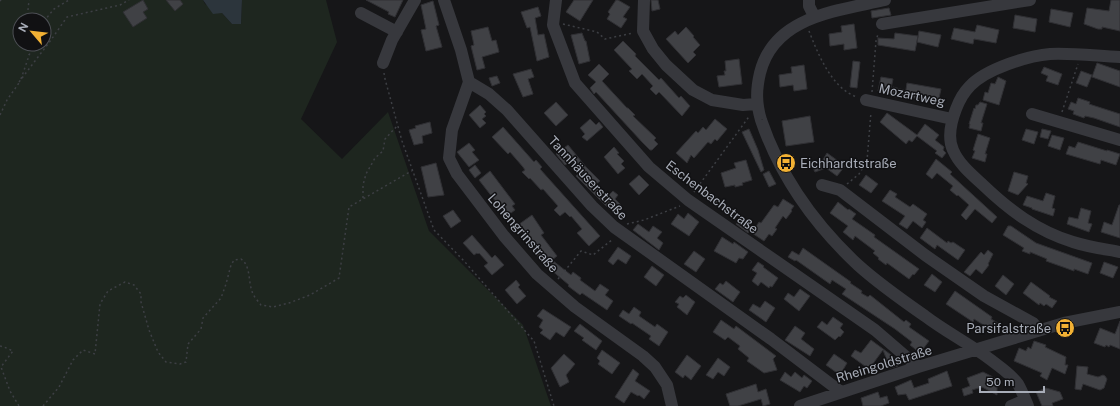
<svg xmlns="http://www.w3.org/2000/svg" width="1120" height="406" viewBox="0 0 1120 406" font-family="'Public Sans',sans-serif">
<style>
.green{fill:#1e261f;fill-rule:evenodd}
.water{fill:#2c353c}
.building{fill:#404145;stroke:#303034}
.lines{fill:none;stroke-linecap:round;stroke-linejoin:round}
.path{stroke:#3d3f44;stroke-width:1.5;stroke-dasharray:2 3;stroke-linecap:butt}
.minor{stroke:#37383d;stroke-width:12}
.labels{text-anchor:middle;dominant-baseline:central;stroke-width:3;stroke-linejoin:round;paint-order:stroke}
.street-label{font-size:13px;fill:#a8adb8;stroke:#111113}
.poi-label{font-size:13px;fill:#a8adb8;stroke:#111113;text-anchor:start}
</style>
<rect width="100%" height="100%" fill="#161618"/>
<path class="green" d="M0,0H203L205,4L222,13L232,24H241L242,0H326L337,42L301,119L342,159L388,112L429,231L523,325L551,406H0ZM20,20H44V44H20Z"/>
<path class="water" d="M203,0H242L241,24H232L222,13L213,14Z"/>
<path class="building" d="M143,0L148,9L143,12L147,18L133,27L123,12Z
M166,0H180L183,4L175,11Z
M366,0H403L395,17L388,14L389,12Z
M574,0H593L580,21L566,12Z
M616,0H618L630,7L623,17L627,19L621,28L607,19L610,14L608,12Z
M651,0H658L660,9L652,11Z
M1111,0H1120V31L1102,27V29H1098L1084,24L1087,8L1109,11Z
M433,1L439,25L436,26L442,47L426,51L421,30L426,29L421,5Z
M538,7L541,16L535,18L538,35L544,34L549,57L537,61L530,27L527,28L521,12Z
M889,8L891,15L872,18L871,11Z
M1051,9L1073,13L1070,27L1049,22Z
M1015,15L1037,19L1035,32L1013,28Z
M854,24L857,48L844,50V44L830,46L829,34L842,32L841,26Z
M977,25L999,30L996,43L974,39L973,44L951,39L954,28L975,32Z
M488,27L492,41L496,40L499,52L482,57L485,68L477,70L471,46L474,45L471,31Z
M686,27L694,36L693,37L700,45L693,52L696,55L688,63L666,39L675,31L678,35Z
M919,31L941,35L938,47L917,42Z
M582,33L585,41H586L590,61L579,64L571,35Z
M895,33L918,36L915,51L878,45V38L894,39Z
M623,41L636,54L635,56L659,80L661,78L679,98L681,96L690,106L682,116L659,92L656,95L650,89L653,86L642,74L637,79L629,71L632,69L614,50Z
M739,59L742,84L719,87L717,76L725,75L724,71H726L725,61Z
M853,61L860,62L857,88L850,87Z
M1097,63L1120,71V87L1092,77Z
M599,64L609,74L602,81L627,108H628L635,115L633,116L656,138L654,140L658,144L652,150H650L642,142L596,92L594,94L590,88L596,82L588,75Z
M804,65L807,89L794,91L793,85L780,87L779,75L792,73L791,67Z
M1044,67L1062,74L1058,85L1046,81L1048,76L1041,73Z
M531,69L534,77L528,79L533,94L523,97L513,74Z
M1081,71L1092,75L1087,87L1076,83Z
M497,76L500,83L492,86L489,78Z
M881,77L893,79L890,93L878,91Z
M998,77L1006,81L999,105L983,100L985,92L988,93L991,83L995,84Z
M907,83L941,89L938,103L905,96Z
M893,87L904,90L902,98L891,96Z
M1078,98L1090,102L1089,104L1120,114V127L1094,118L1085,116L1084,118L1073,114L1074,111L1068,109L1071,102L1076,104Z
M556,102L568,115L556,126L544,113Z
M980,102L987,104L981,123H983L981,131L969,128L970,124H969L974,108L975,109L976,105H978Z
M480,105L486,112L484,114L486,116L482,119L486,123L480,128L469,115Z
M887,113L917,135L925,124L939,135L935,140L944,147L943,150L946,153L942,158L935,153L937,151L917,136L912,142L909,140L906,144L880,122Z
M810,116L814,142L786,146L782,121Z
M590,119L596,125L599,122L603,127L587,141L582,137L585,134L580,128Z
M715,119L727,129L717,141L715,139L711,144L708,142L694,158L691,155L687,163L676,153L696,131L698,133L703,127L706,130Z
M430,122L432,133L422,136L423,143L414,145L409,130L416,128L415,126Z
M503,127L534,162L536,160L542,167L540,169L600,236L589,246L577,233L582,229L571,216L570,217L565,212L560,216L554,210L558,206L543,189L541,190L530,178L529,179L522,172L525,170L523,167L510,152L508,154L492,137Z
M749,129L758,150L764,170L761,172L742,132Z
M1026,129L1038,132L1034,144L1022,140Z
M1042,129L1051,131L1048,139L1040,137Z
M978,134L990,138L985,154H987L985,162L972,158L975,151L973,150Z
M1052,135L1064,138L1060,150L1048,146Z
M1078,142L1107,151V150L1120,154L1116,165L1101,160L1100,164L1066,154L1069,146L1075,148Z
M469,143L475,150L472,152L479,160L469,167L457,152Z
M568,145L586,167L600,181L596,184L607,197L613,191L618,195L615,199L622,206L614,214L576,176L580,172L571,161L565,165L556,154Z
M614,147L619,153L617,154L624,161L621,164L625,168L618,174L604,157Z
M827,153L845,166L837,176L826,168L815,172L812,166L821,163Z
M936,159L952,172L950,174L997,217L992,223L975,209L966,220L961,215L969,205L958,195L957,196L950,190L953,186L937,173L932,179L926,174Z
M746,160L752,180L742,183L743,185L735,187V185L725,187L721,173L736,168L734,163Z
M436,163L444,195L428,197L421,167Z
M475,165L481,173L475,178L469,170Z
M490,171L515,204L512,206L515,210L507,216L479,180Z
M769,171L776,184L769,187L763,174Z
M1014,172L1028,176L1026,183L1028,184L1018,195L1008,191Z
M639,175L649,185L639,195L629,184Z
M866,175L878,184L871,193L859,185Z
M705,189L735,211L731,216L701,195Z
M890,190L897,194L895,197L910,207L913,204L927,214L923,220L926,222L922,228L913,221L907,229L899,224L905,216L882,201Z
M1046,193L1055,196L1052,208L1055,209L1053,216L1032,209V208L1023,205L1027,196L1043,201Z
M783,199L794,206L791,210L792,211L786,219L783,216L775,228L777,229L772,236L769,234L764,241L752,233L759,222L761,223L774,205L778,207Z
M838,202L848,210L849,209L856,214L852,219L875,235L874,237L919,269L914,275L913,274L909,279L887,263L886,265L878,259L879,258L873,253L875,251L855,236L853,240L843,232L848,226L830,213Z
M1119,205H1120V238L1101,232L1104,222L1112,225Z
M1081,208L1091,211L1088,223L1092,224L1089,232L1067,224L1069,217L1078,219Z
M453,210L461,221L451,228L443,216Z
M688,213L699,222L689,236L671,224L678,214L684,219Z
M532,215L544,233L541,235L557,256L552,260L571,275L573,272L581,278L580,280L595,291L600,284L609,290L605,295L613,301L607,310L582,293L580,295L568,286L569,285L550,269V268L545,261H541L539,258L532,248L534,246L518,225Z
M740,219L752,228L748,233L736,224Z
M638,224L649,232L653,226L662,232L657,238L663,243L659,250L633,230Z
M1008,226H1011L1036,243L1092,263L1088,274L1074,269V271L1063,267L1046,261L1047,259L1030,252V254L1022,251L1024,248L1003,235Z
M927,228L947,243L948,241L951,243L953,242L965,250L958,260L937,245L935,249L920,238Z
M472,235L492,258L495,255L504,265L492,275L484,266L488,263L479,253L478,254L477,253L474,255L463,243Z
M722,237L733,244L734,242L748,252L743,259L739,258L736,263L714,251Z
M618,247L631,256L626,264L618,259L613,265L608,261Z
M803,248L851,282L850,283L862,291L861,293L868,297L870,295L904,322L906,320L911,324L909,327L929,341L920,353L910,345L912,342L895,329L842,294L846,289L832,280L830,284L796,260L795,261L788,257L792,251L799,255Z
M988,250L993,254L988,264L989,265L982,274L976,269L970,276L964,272L981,252L984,255Z
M694,251L705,259L696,272L684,264Z
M758,262L764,266L763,267L778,278L772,287L770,286L769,288L761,282L758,286L752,281L757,273L752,270Z
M1104,262L1118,267L1113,278L1100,273Z
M652,266L664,275L656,286L644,277Z
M932,274L942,282L935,292L924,285Z
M1003,275L1014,284L1006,295L995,286Z
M516,280L520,285L518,287L526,296L517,304L505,290Z
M726,281L740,292L733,302L715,289L720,283L723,285Z
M1031,282L1050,296L1049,297L1057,301L1052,308L1046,304L1044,306L1040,303L1039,305L1023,293Z
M800,289L810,296L799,311L784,299L788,293L794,297Z
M955,291L992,317L991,319L998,323L993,331L974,319L973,322L946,304Z
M686,295L695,302L687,315L677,307L679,304L675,302L680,296L683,298Z
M765,301L775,308L766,322L749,310L753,304L760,308Z
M634,307L641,312L639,316L655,327L657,324L668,332L659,346L649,339L651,336L632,323L631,324L619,316L623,310L629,314Z
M543,309L571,327L564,337L556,332L550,340L540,333L543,330L539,327L543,320L537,316Z
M833,317L843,324L840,328L844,332L840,337L839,336L835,340L817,327L822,321L827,325Z
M721,320L734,329L736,326L776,356L773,359L777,370L764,373L747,361L749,358L738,349L740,346L728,337L725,340L713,332Z
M1120,321V349L1110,345L1109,347L1106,345L1105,347L1094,343L1100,328L1115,334Z
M580,324L602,341L596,350L582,340L584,338L574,331Z
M795,326L805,333L801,339L814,349L810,356L785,340Z
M871,340L898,360H897L898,366L890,368L883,350L869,369L851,356L855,350L861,353Z
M1034,341L1046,345L1045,347L1066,357L1065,365H1068L1065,374L1052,368L1047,380L1040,376L1042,373L1014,361L1019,348L1026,351L1028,347L1031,349Z
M602,350L620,363L612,374L598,364L600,361L597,358Z
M564,354L575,364L566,375L569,382L560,387L551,368Z
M834,354L847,363L840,375L826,365Z
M687,355L701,366L691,380L685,375L683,378L675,372Z
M718,358L730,367L724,376L718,372L713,379L706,375Z
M1077,366L1088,367L1087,374L1098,377L1103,375L1105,376L1107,379L1104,388L1100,390L1083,384L1081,390L1075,389Z
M633,369L639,374L635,381L650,391L644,399L639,395L638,396L631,392L624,403L615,397Z
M947,371L952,386L909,400L906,394L898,395L895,387L911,380L914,388L929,383L928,379Z
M785,372L791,377L795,372L802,378L804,375L812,381L807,388L804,386L800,392L780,380Z
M983,372L995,378L994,380L1000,382L997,388V395L982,387L972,390L973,393L964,396L962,389L970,386L967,378Z
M756,384L758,392L766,389L770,404L763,406L761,399L738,406H730L726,394Z
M1046,388L1060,392L1063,399L1052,403L1053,406H1042L1036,392Z
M878,392L880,398L887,396L889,403L881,406H863L861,398Z"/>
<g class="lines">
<path class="path" d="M0,1L1,0
M27,20L29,0
M44,21L54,9L69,0
M563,24L597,32L605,39L633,33
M809,31C818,54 832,89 857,97
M29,44V55
M384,73L385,79L402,141L434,230L465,262L534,341L554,406
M21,79L33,44
M19,82L51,40L67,17L120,5L129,0
M872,92L876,41L878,34
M1062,112L1078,64
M0,115L7,100L19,83
M847,184L859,174L867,161L871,112
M694,192L748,118L750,116
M363,198V185L366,174L375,158L383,151L385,139L398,125
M627,224L644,220L680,206
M558,279L581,251L593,255L613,239
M0,346L4,347L13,351L1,367L10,391L19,406
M43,406L59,387L73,360L83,350L95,354L100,304L108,291L125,282L134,285L141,294V302L149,330L158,352L166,362L180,364L186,362L188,344L201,329L203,318L221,298L226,284L231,265L234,260L241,259C251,266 248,281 252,291C253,296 258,301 261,305L273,307L289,303L310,295L339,278L349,207L413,170"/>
<path class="minor" d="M444,0L461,50L469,82L489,94L507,110L592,206L614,227L771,339L841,392
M556,0L553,25L575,83L649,167L688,200L875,330L918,367
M644,0L643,31L653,49L666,65L693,90L712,100L743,105L756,104
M809,0V6L814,16
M885,0C837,11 774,16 760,73C756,90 756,103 761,120C780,176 815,225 858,265C879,284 902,300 925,316C946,332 970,344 991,360C1000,367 1011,374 1018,384C1022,391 1025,399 1028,406
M361,13L397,32
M882,24L1030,0
M1120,57C1097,56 1074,53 1050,54C1027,56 986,69 970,86C964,92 959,101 956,109C951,122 947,137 953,150C959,164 971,174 982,184C1009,210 1037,231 1073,242C1088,247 1104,249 1120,252
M383,63L392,40L415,0
M469,82L452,130L449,158L457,174L504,236L537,274L575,307L643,356L655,367L667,385L672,406
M866,100L952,119
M1032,114L1120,140
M822,185L840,190L925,255L984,296L1033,323L1039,330
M800,406L918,367L1064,323L1120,312
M1011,406L1025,400"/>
</g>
<defs>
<g id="bus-disc" transform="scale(1)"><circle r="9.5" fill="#f2b134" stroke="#111113"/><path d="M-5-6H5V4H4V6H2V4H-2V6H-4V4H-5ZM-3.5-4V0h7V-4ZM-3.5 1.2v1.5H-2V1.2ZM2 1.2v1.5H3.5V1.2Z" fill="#111"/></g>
</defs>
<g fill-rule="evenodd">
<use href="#bus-disc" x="786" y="163"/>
<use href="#bus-disc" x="1065" y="328"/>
</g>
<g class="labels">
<g class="street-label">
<text transform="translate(912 95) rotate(12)">Mozartweg</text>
<text transform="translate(588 178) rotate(47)">Tannhäuserstraße</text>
<text transform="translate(712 197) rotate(37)">Eschenbachstraße</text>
<text transform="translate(523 233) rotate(49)">Lohengrinstraße</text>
<text transform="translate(884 364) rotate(-17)">Rheingoldstraße</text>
</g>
<g class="poi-label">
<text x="800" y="163">Eichhardtstraße</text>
<text x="1051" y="328" text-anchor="end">Parsifalstraße</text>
</g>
</g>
<g transform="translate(32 32) rotate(298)"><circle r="19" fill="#111113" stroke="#4d4f55"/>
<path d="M0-3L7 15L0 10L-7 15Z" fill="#f2b134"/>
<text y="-6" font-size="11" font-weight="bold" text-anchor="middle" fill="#a8adb8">N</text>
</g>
<path d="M980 386v6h64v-6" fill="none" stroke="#a8adb8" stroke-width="2"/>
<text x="986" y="386" font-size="12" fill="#a8adb8" stroke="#111113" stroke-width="3" paint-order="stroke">50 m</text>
</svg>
